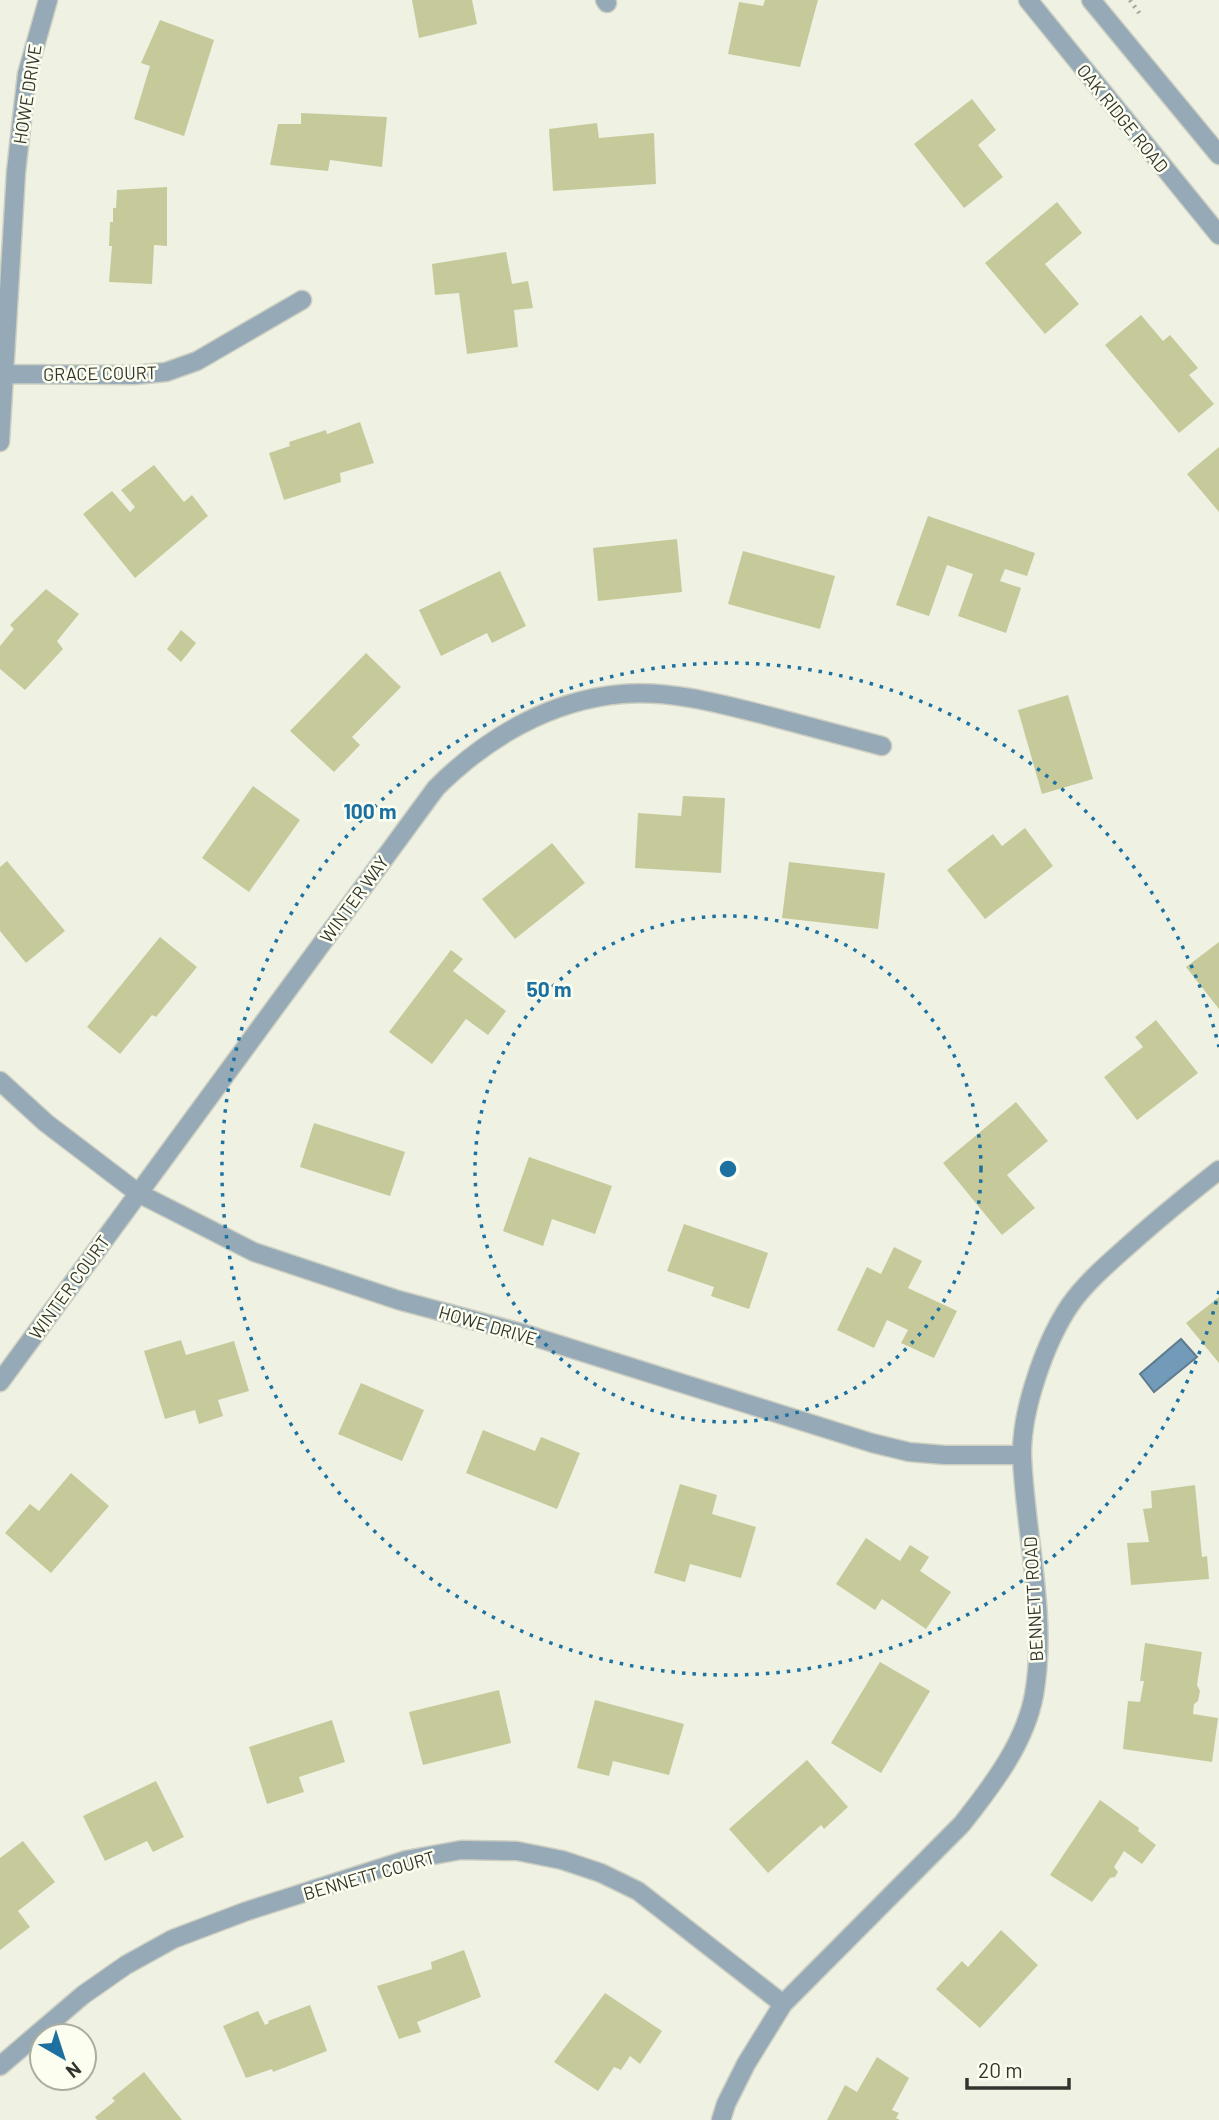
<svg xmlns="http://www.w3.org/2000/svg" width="1219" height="2120" viewBox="0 0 1219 2120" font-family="Barlow,sans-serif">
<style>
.water{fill:#719bb8;stroke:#5f7c8f;stroke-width:2}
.building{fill:#c6ca9b}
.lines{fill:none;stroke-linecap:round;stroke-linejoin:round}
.minor-casing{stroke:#cdcfc2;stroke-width:21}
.path{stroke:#a6a79c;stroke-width:4.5;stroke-dasharray:2 5;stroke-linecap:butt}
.minor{stroke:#96a9b6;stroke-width:18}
.ring{fill:none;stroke:#1c71a1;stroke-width:3.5;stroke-dasharray:3.5 7}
.labels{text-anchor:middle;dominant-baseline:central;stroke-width:5;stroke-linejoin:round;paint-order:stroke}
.street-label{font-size:18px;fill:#34342f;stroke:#fcfeef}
.centre{fill:#1c71a1;stroke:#fcfeef;stroke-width:3.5}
.ring-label{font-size:21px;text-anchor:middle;font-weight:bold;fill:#1c71a1;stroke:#fcfeef;stroke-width:5;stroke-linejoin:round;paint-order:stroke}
</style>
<rect width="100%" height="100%" fill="#eff1e2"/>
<path class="water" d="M1181,1339L1197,1357L1154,1392L1140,1374Z"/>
<path class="building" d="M412,0H472L477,24L419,38Z
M765,0H818L800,67L728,54L739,2L763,6Z
M160,20L214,40L184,136L134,119L150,66L141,63Z
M972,99L996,130L978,145L1003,177L964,208L914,144Z
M301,113L387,117L382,167L330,160L328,171L270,165L278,124H301Z
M597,123L599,138L654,133L656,184L553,191L549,129Z
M167,187V246L154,245L152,284L109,282L112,246H109L110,222H113V208H116L117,190Z
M1057,202L1082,233L1045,264L1079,304L1045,334L985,263Z
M506,252L512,284L528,281L533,308L514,310L518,347L467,354L459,293L435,295L432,264Z
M1141,315L1163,341L1170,335L1198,368L1189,375L1214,404L1179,433L1105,345Z
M360,422L374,463L340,473L341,482L284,500L269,453L290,446L289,442L326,430L327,434Z
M1219,447V512L1187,474Z
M154,465L184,502L192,495L208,516L135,578L83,514L112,491L130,512L135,507L121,490Z
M928,516L1035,553L1027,576L1005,569L1000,581L1021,588L1006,633L958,616L973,574L947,565L929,616L896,605Z
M677,539L682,592L598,601L593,548Z
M743,551L835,576L820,629L728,604Z
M500,571L526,626L492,643L487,633L441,656L419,610Z
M46,589L79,614L57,641L63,649L25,690L0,669V646L14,629L10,625Z
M181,630L196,643L181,662L167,649Z
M366,653L401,687L352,737L360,745L334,772L290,731Z
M1068,695L1093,779L1042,794L1018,710Z
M253,786L300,820L249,892L202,858Z
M683,796L725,798L721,873L635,868L638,813L681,816Z
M1025,828L1053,866L985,919L947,870L993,834L1002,846Z
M552,843L585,883L515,939L482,899Z
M7,861L65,931L26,963L0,931V867Z
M789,862L885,873L878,929L782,918Z
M160,937L197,967L156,1017L152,1015L120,1054L87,1027Z
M1219,942V1009L1186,967Z
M451,950L463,959L453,971L506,1011L488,1035L466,1019L432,1064L389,1032Z
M1156,1020L1198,1073L1137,1120L1104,1077L1143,1047L1135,1037Z
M1016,1102L1048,1141L1007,1175L1035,1208L1002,1235L943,1163Z
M314,1123L405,1152L390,1196L300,1167Z
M529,1157L612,1186L595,1234L552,1219L543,1246L503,1231Z
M684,1224L768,1253L749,1309L711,1296L714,1287L667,1271Z
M894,1247L922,1261L908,1288L957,1311L934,1358L901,1343L908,1330L887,1320L874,1348L837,1330L867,1267L881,1274Z
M1219,1297V1363L1186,1323Z
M181,1340L186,1355L234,1341L249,1391L218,1400L223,1416L199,1424L195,1410L165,1419L144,1351Z
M361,1383L424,1410L402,1461L338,1434Z
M483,1430L535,1451L541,1437L580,1453L557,1509L466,1473Z
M71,1473L109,1506L51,1573L5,1533L30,1504L39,1511Z
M680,1484L717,1495L712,1514L756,1527L741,1578L690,1564L685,1582L654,1573Z
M1195,1485L1202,1557L1207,1556L1209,1579L1131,1585L1127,1543L1149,1542L1143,1509L1152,1508L1151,1491Z
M866,1538L900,1561L910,1545L929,1557L920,1571L951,1592L926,1629L882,1599L875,1610L836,1584Z
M1145,1643L1202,1652L1197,1685L1200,1691L1198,1701L1194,1704L1193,1714L1218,1718L1212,1762L1123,1749L1128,1701L1140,1702L1144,1681H1140Z
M880,1662L930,1691L881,1773L831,1743Z
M499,1690L511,1743L423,1765L409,1712Z
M595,1700L684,1724L669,1775L613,1761L609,1776L577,1768Z
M332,1720L345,1762L299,1777L304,1792L267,1804L249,1747Z
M807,1760L848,1807L824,1829L821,1825L768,1873L729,1829Z
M156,1781L184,1837L153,1852L147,1841L105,1861L83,1816Z
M1100,1800L1139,1828L1138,1831L1156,1845L1142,1864L1124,1851L1114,1867L1118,1872L1115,1877L1110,1878L1092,1902L1050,1875Z
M23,1841L55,1882L18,1911L30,1927L0,1950V1858Z
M1001,1930L1038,1965L980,2028L936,1989L962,1961L968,1967Z
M464,1950L481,1997L417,2022L421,2032L399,2039L377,1986L432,1969L431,1962Z
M605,1993L662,2031L640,2064L630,2056L621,2070L614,2067L598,2091L554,2062Z
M310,2005L327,2051L273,2072L272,2069L246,2078L223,2026L258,2011L265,2025L269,2023L268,2021Z
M877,2057L909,2078L892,2110L899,2113L896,2118L900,2120H827L845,2085L857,2092Z
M144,2072L182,2120H97L95,2117L115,2101L112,2098Z"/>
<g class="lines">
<g class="minor-casing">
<path id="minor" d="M605,0L607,3
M1028,0L1219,235
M1091,0L1219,155
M0,374L134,375L166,372L197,361L302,300
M0,442L16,172L27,74L48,0
M0,1081L46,1123L138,1193L254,1252L398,1300L525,1334L872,1443L909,1452L945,1455H1022
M0,1382L436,788C486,738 550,700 622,694C672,690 721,704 769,716C806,726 844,736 882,746
M0,2066L83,1995L126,1965L173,1939L247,1911L406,1860L461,1850L517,1851L562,1860L601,1873L638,1891L783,2004
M721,2120L726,2104L746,2064L783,2004L962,1824C992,1786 1025,1743 1034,1695C1048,1615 1025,1535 1022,1456C1021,1411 1045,1342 1070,1305C1084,1285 1103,1268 1121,1252C1153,1223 1186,1196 1219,1170"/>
</g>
<path class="path" d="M1130,0L1142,17"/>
<use href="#minor" class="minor"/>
</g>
<g class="ring">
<circle cx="728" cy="1169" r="253"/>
<path d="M1219 1291A506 506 0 1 1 1219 1047"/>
</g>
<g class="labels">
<g class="street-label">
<text transform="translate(27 94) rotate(-81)">HOWE DRIVE</text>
<text transform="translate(1123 118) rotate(51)">OAK RIDGE ROAD</text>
<text transform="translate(100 373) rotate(-1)">GRACE COURT</text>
<text transform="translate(354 899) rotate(-54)">WINTER WAY</text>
<text transform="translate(69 1287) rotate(-54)">WINTER COURT</text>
<text transform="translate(488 1325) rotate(16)">HOWE DRIVE</text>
<text transform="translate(1033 1599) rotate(-93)">BENNETT ROAD</text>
<text transform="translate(369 1875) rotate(-16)">BENNETT COURT</text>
</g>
</g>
<circle cx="728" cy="1169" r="10" class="centre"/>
<g class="ring-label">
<text x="370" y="819">100 m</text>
<text x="549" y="997">50 m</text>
</g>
<g transform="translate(63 2057) rotate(141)"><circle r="33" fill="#fcfeef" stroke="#acada2" stroke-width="2"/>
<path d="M0-5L12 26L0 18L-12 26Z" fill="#1c71a1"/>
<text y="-10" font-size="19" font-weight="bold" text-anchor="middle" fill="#34342f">N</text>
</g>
<path d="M967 2078v10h102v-10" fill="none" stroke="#34342f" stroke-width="3.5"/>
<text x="978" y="2078" font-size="21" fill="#34342f" stroke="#fcfeef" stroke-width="5" paint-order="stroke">20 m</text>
</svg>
